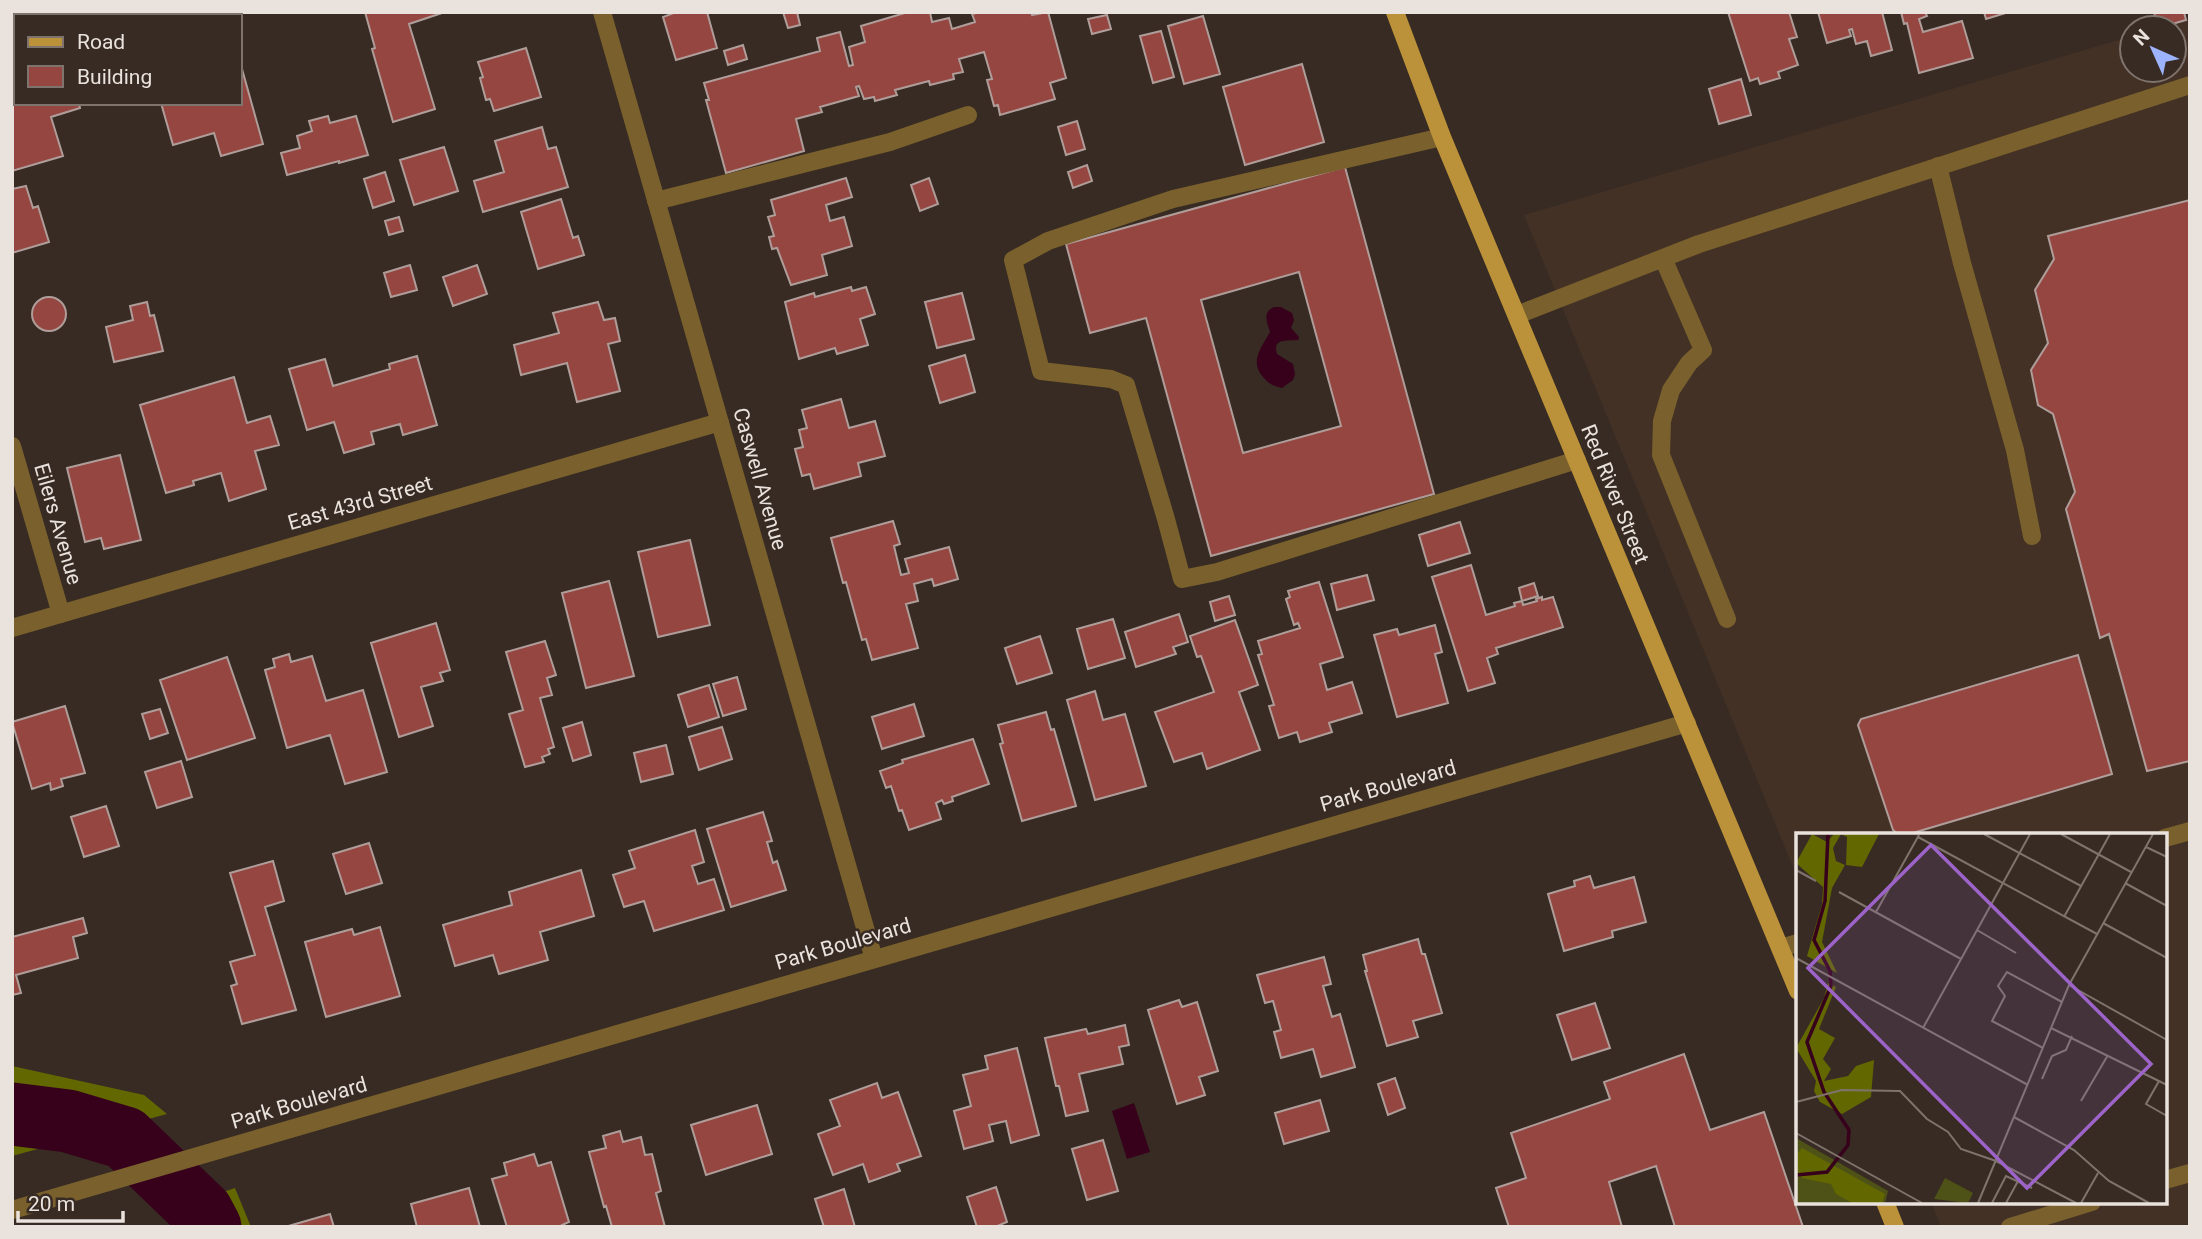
<svg xmlns="http://www.w3.org/2000/svg" width="2202" height="1239" viewBox="0 0 2202 1239" font-family="Roboto,sans-serif">
<style>
.built{fill:#433125}
.forest{fill:#626700}
.water{fill:#37011b}
.lines{fill:none;stroke-linecap:round;stroke-linejoin:round}
.river{stroke:#37011b;stroke-width:63}
.building{fill:#964640;stroke:#af9d9a;stroke-width:2;fill-rule:evenodd}
.minor{stroke:#79602d;stroke-width:18}
.major{stroke:#bb923a;stroke-width:18}
.labels{text-anchor:middle;dominant-baseline:central;stroke-width:5;stroke-linejoin:round;paint-order:stroke}
.street-label{font-size:21px;fill:#eae2dd;stroke:#372b23}
.inset-river{fill:none;stroke:#37011b;stroke-width:3.5}
.inset-road{fill:none;stroke:#7f746d;stroke-width:2}
.view{fill:#9c63c8;fill-opacity:0.15;stroke:#9c63c8;stroke-width:3.5}
.inset-edge{fill:none;stroke:#eae2dd;stroke-width:3.5}
</style>
<rect width="100%" height="100%" fill="#372b23"/>
<path class="built" d="M2190,19V1227H1941L1931,1202H2165V835H1798V879L1524,215L2132,36V70H2174V28H2159Z"/>
<path class="forest" d="M12,1066L144,1095L167,1114L12,1156Z
M235,1188L251,1227H181L171,1210Z"/>
<path class="water" d="M1274,307H1281L1292,313L1294,320L1291,328L1299,337L1298,340C1287,341 1272,338 1277,354L1293,364L1295,374L1293,380L1282,388C1273,386 1269,384 1263,377C1249,361 1262,347 1270,332C1267,322 1262,313 1274,307Z
M1134,1103L1150,1152L1127,1159L1112,1111Z"/>
<g class="lines">
<path class="river" d="M12,1114L68,1121L125,1138L202,1212L210,1227"/>
</g>
<path class="building" d="M365,12H445L409,24L435,109L393,122L372,49L375,48Z
M676,12H707L717,48L676,60L663,17Z
M783,12H797L800,25L788,28Z
M908,12H930L932,22L949,18L952,29L975,22L972,14L980,12H1031L1032,15L1048,12L1066,78L1050,83L1055,99L1000,115L998,105L994,106L987,80L992,79L984,52L959,59L963,72L953,74L954,79L930,85L929,81L895,90L897,95L875,101L874,97L864,99L859,86L856,87L859,96L820,107L822,112L796,119L804,151L726,173L706,100H709L704,83L820,51L817,38L840,32L849,66L853,65L849,47L865,42L861,26Z
M1728,12H1789L1797,37L1789,39L1798,65L1778,72L1780,78L1760,84L1758,78L1750,81Z
M1818,12H1882L1892,50L1871,56L1867,41L1856,44L1852,29L1849,30L1851,36L1827,43Z
M1901,12H1925L1927,16L1919,19L1923,32L1962,21L1973,58L1919,73L1907,23L1904,24Z
M1984,12H2009L1986,19Z
M2154,12H2184L2186,20L2158,28Z
M1107,15L1111,29L1092,34L1088,19Z
M1203,16L1220,74L1184,84L1168,26Z
M1161,31L1174,77L1153,83L1140,36Z
M743,45L747,59L728,65L724,51Z
M526,48L541,97L494,111L490,99L486,100L480,78L483,77L478,62Z
M1302,64L1324,142L1245,165L1223,87Z
M16,67V103H79L80,108L51,117L63,156L12,171V68Z
M242,69L263,144L221,156L214,133L173,145L161,103H240V70Z
M1741,79L1751,115L1719,124L1709,89Z
M328,116L330,123L356,116L368,155L339,163V161L287,175L281,153L300,148L297,136L312,131L309,121Z
M1077,121L1085,149L1066,155L1058,127Z
M542,127L548,149L556,147L568,187L483,212L474,181L504,172L495,141Z
M444,147L458,191L414,205L400,160Z
M1087,165L1092,181L1073,188L1068,172Z
M1345,167L1434,494L1211,556L1146,318L1090,333L1066,244ZM1299,272L1341,426L1243,453L1201,300Z
M385,172L394,201L373,208L364,179Z
M846,178L852,197L826,205L830,221L844,217L852,246L822,255L827,275L791,285L777,248L772,249L769,237L774,236L768,217L775,215L771,200Z
M929,178L938,204L920,211L911,185Z
M26,186L33,208L38,206L49,242L12,253V189Z
M561,199L573,238L578,236L584,255L538,269L521,212Z
M2190,200V761L2147,771L2109,634L2100,638L2066,509L2075,492L2053,414L2038,405L2031,370L2048,343L2035,290L2054,259L2048,236Z
M399,217L403,231L389,235L385,221Z
M410,265L417,290L391,297L384,273Z
M477,265L487,294L453,306L443,277Z
M851,287L852,291L866,287L875,314L860,319L868,345L837,354L835,348L799,359L785,302L814,293L815,297Z
M962,293L974,339L937,348L925,302Z
M32 314a17 17 0 1 1 34 0a17 17 0 1 1-34 0Z
M147,302L150,316L154,315L163,351L114,362L106,327L133,320L130,306Z
M598,302L604,320L615,318L620,341L608,344L620,391L577,402L567,363L521,375L514,345L559,333L553,313Z
M965,355L975,392L940,403L929,366Z
M417,356L437,425L403,435L400,424L371,432L374,444L344,453L334,422L307,430L289,369L325,359L333,386L390,369L389,364Z
M234,377L247,423L270,416L279,445L255,451L266,489L229,501L221,473L193,481L194,485L166,493L140,405Z
M841,399L849,428L875,421L885,456L858,463L861,476L814,489L810,474L802,476L795,449L803,447L799,430L807,428L802,410Z
M120,455L141,540L104,549L101,538L85,542L67,468Z
M893,521L900,544L894,546L901,575L909,573L905,559L949,547L958,579L934,586L932,579L914,584L918,601L906,604L918,648L872,660L866,639L862,640L846,582L843,583L831,538Z
M1460,522L1470,553L1428,566L1419,535Z
M690,540L710,625L658,637L638,552Z
M1471,565L1486,615L1515,606L1514,603L1522,601L1523,605L1537,601L1536,599L1542,597V600L1553,597L1563,627L1496,648L1498,654L1487,658L1495,683L1468,691L1432,577Z
M1367,575L1374,600L1337,610L1331,584Z
M609,581L634,676L586,688L562,593Z
M1319,582L1343,657L1320,664L1327,690L1352,682L1362,713L1329,723L1332,732L1300,742L1297,732L1279,738L1269,706L1274,705L1258,655L1262,654L1258,641L1300,628L1298,623L1294,625L1286,599L1290,597L1288,591Z
M1534,583L1538,596L1522,601L1519,588Z
M1229,596L1235,615L1215,621L1210,602Z
M1179,614L1188,642L1173,647L1176,654L1136,667L1125,632Z
M1113,619L1125,658L1088,669L1077,629Z
M1235,620L1258,685L1239,692L1260,750L1207,769L1202,753L1174,762L1155,712L1214,692L1201,656L1197,657L1190,636Z
M436,623L450,670L440,673L443,681L421,687L433,726L399,737L371,643Z
M1435,625L1442,652L1435,654L1448,703L1397,717L1374,635L1397,629L1399,635Z
M1040,636L1052,673L1017,684L1005,648Z
M545,641L556,675L547,678L552,695L540,698L554,747L548,749L550,754L542,757L544,762L525,767L509,714L523,710L506,652Z
M289,654L291,662L312,656L326,701L363,690L387,772L345,784L330,735L287,748L265,670L275,667L273,659Z
M2078,655L2112,774L1906,835H1899L1893,830L1858,725L1861,719Z
M227,657L255,738L187,760L160,680Z
M737,677L746,709L723,716L713,684Z
M709,685L719,717L688,727L678,695Z
M1095,691L1103,720L1125,714L1146,786L1095,800L1067,700Z
M914,704L924,736L882,749L872,717Z
M65,706L85,773L61,779L63,786L51,790L50,783L32,789L12,722Z
M160,709L168,733L150,739L142,714Z
M1046,712L1051,730L1054,729L1076,806L1022,821L1000,744L1003,743L998,725Z
M582,722L591,755L573,761L563,728Z
M722,727L732,759L699,770L689,737Z
M973,739L989,784L952,797L953,801L944,804L942,800L936,803L941,819L909,830L902,810L899,811L891,786L886,788L880,771L903,763L902,760Z
M666,745L673,774L641,782L634,753Z
M181,761L192,797L157,808L145,772Z
M106,806L119,846L84,857L71,817Z
M763,812L772,841L767,842L773,863L777,861L786,890L731,907L707,829Z
M695,830L704,862L692,866L698,884L714,879L724,910L654,931L644,901L624,907L613,875L635,868L629,851Z
M369,843L382,883L346,894L333,854Z
M273,861L284,901L265,907L296,1010L242,1024L231,986L237,984L230,962L255,955L230,873Z
M581,870L594,916L540,932L548,960L499,974L493,955L455,966L443,925L512,905L509,892Z
M1590,876L1594,888L1634,877L1646,922L1612,931L1613,937L1564,951L1548,894L1575,886L1574,881Z
M83,918L87,933L73,937L78,958L16,975L21,993L12,995V937Z
M380,927L400,996L326,1017L305,942L352,929L354,935Z
M1418,939L1422,954H1425L1442,1013L1413,1021L1418,1037L1387,1046L1365,971H1367L1363,955Z
M1324,957L1331,984L1323,986L1332,1017L1340,1014L1355,1067L1321,1077L1313,1049L1281,1058L1274,1032L1281,1030L1273,1001L1265,1003L1257,975Z
M1179,1000L1182,1007L1197,1002L1218,1071L1199,1077L1205,1095L1177,1104L1148,1010Z
M1595,1003L1610,1048L1572,1060L1557,1015Z
M1125,1025L1129,1045L1119,1047L1123,1064L1079,1074L1088,1111L1066,1116L1059,1086H1056L1045,1038L1086,1029L1088,1034Z
M1017,1048L1039,1135L1011,1143L1006,1121L989,1125L993,1141L964,1149L954,1111L971,1106L963,1075L988,1069L985,1056Z
M1684,1054L1710,1130L1764,1112L1803,1227H1675L1656,1166L1609,1182L1622,1227H1509L1496,1188L1526,1178L1511,1133L1610,1099L1604,1082Z
M1395,1078L1405,1108L1388,1115L1378,1084Z
M877,1083L882,1098L898,1092L921,1156L897,1164L900,1171L869,1182L863,1164L833,1175L818,1134L840,1126L830,1100Z
M1320,1100L1329,1131L1284,1144L1275,1113Z
M757,1105L772,1154L706,1175L691,1125Z
M620,1131L623,1142L641,1137L645,1155L652,1154L661,1191L656,1193L665,1227H612L606,1206L604,1207L589,1152L606,1148L603,1136Z
M1103,1140L1118,1191L1087,1200L1072,1149Z
M534,1154L538,1166L551,1162L569,1222L562,1225L563,1227H507L492,1179L507,1175L504,1163Z
M996,1187L1007,1222L995,1227H977L967,1197Z
M469,1188L480,1227H417L411,1204Z
M844,1189L855,1227H824L815,1199Z
M330,1214L334,1227H285Z"/>
<g class="lines">
<path class="minor" d="M602,12L874,959
M1442,137L1173,199L1048,241L1013,260L1041,371L1111,379L1126,385L1166,519L1182,579L1217,572L1577,460
M1938,166L1962,263L2015,450L2032,536
M656,201L890,142L968,115
M1663,258L1703,350L1689,363L1671,390L1662,421L1661,455L1727,619
M1517,315L1699,244L2190,85
M12,446L61,614
M12,628L720,422
M2165,838L2190,831
M1780,948L1798,943
M2165,1180L2190,1173
M12,1210L1687,723
M2010,1227L2092,1202"/>
<path class="major" d="M1395,12L1442,137L1798,991
M1885,1202L1895,1227"/>
</g>
<g class="labels">
<g class="street-label">
<text transform="translate(760 479) rotate(74)">Caswell Avenue</text>
<text transform="translate(1615 494) rotate(68)">Red River Street</text>
<text transform="translate(360 503) rotate(-16)">East 43rd Street</text>
<text transform="translate(58 524) rotate(74)">Eilers Avenue</text>
<text transform="translate(1388 786) rotate(-16)">Park Boulevard</text>
<text transform="translate(843 944) rotate(-16)">Park Boulevard</text>
<text transform="translate(299 1103) rotate(-16)">Park Boulevard</text>
</g>
</g>
<g transform="translate(1796 833)">
<rect width="371" height="371" fill="#372b23"/>
<path d="M0,305L92,358L89,370H0ZM149,345L177,360L172,370L138,366Z" fill="#4e5217"/>
<path d="M16,1L31,9L38,1H83L66,34L50,32L51,4L45,1L37,15L40,28L49,32L36,55L26,109L41,140L11,123L26,71L27,54L0,30ZM32,150L40,154L23,196L39,205L27,226L35,236L28,248L52,243L60,233L78,227L75,264L46,281L24,269L18,258L20,248L0,215L28,165ZM6,315L89,361L86,370H56L40,361L35,351L6,345L0,338V322Z" fill="#626700"/>
<path class="inset-river" d="M0,342L31,339L52,312L53,297L28,259L11,209L35,153L34,138L18,107L29,68L32,1"/>
<path class="inset-road" d="M188,1L285,53M265,1L335,39M122,4L301,101M350,14L371,24M0,37L20,48M329,50L371,73M43,59L165,126M80,79L123,2M268,84L314,1M307,90L371,125M181,97L220,120M0,125L232,252M273,152L371,207M127,195L234,1M255,195L371,252M247,215L196,188L209,163L202,153L211,139L266,169M246,246L256,223L270,217L276,203M363,248L350,271L371,283M285,268L312,222M0,269L46,257L104,258L131,286L152,299L165,316L200,328L280,370M218,284L278,317L313,348L353,370M0,300L126,370M182,370L273,152L357,1M196,370L210,343L236,355M210,370L222,348M285,370L302,340"/>
<path class="view" d="M135,12L355,231L231,355L12,135Z"/>
<rect width="371" height="371" class="inset-edge"/>
</g>
<rect width="2202" height="1239" fill="none" stroke="#eae2dd" stroke-width="28"/>
<rect x="14" y="14" width="228" height="91" fill="#372b23" stroke="#7f746d" stroke-width="2"/>
<rect x="28" y="37" width="35" height="10" fill="#bb923a" stroke="#7f746d" stroke-width="2"/>
<text x="77" y="49" font-size="21" fill="#eae2dd">Road</text>
<rect x="28" y="66" width="35" height="21" fill="#964640" stroke="#7f746d" stroke-width="2"/>
<text x="77" y="84" font-size="21" fill="#eae2dd">Building</text>
<g transform="translate(2153 49) rotate(315)"><circle r="33" fill="#372b23" stroke="#7f746d" stroke-width="2"/>
<path d="M0-5L12 26L0 18L-12 26Z" fill="#9db4fd"/>
<text y="-10" font-size="19" font-weight="bold" text-anchor="middle" fill="#eae2dd">N</text>
</g>
<path d="M18 1211v10h105v-10" fill="none" stroke="#eae2dd" stroke-width="3.5"/>
<text x="28" y="1211" font-size="21" fill="#eae2dd" stroke="#372b23" stroke-width="5" paint-order="stroke">20 m</text>
</svg>
